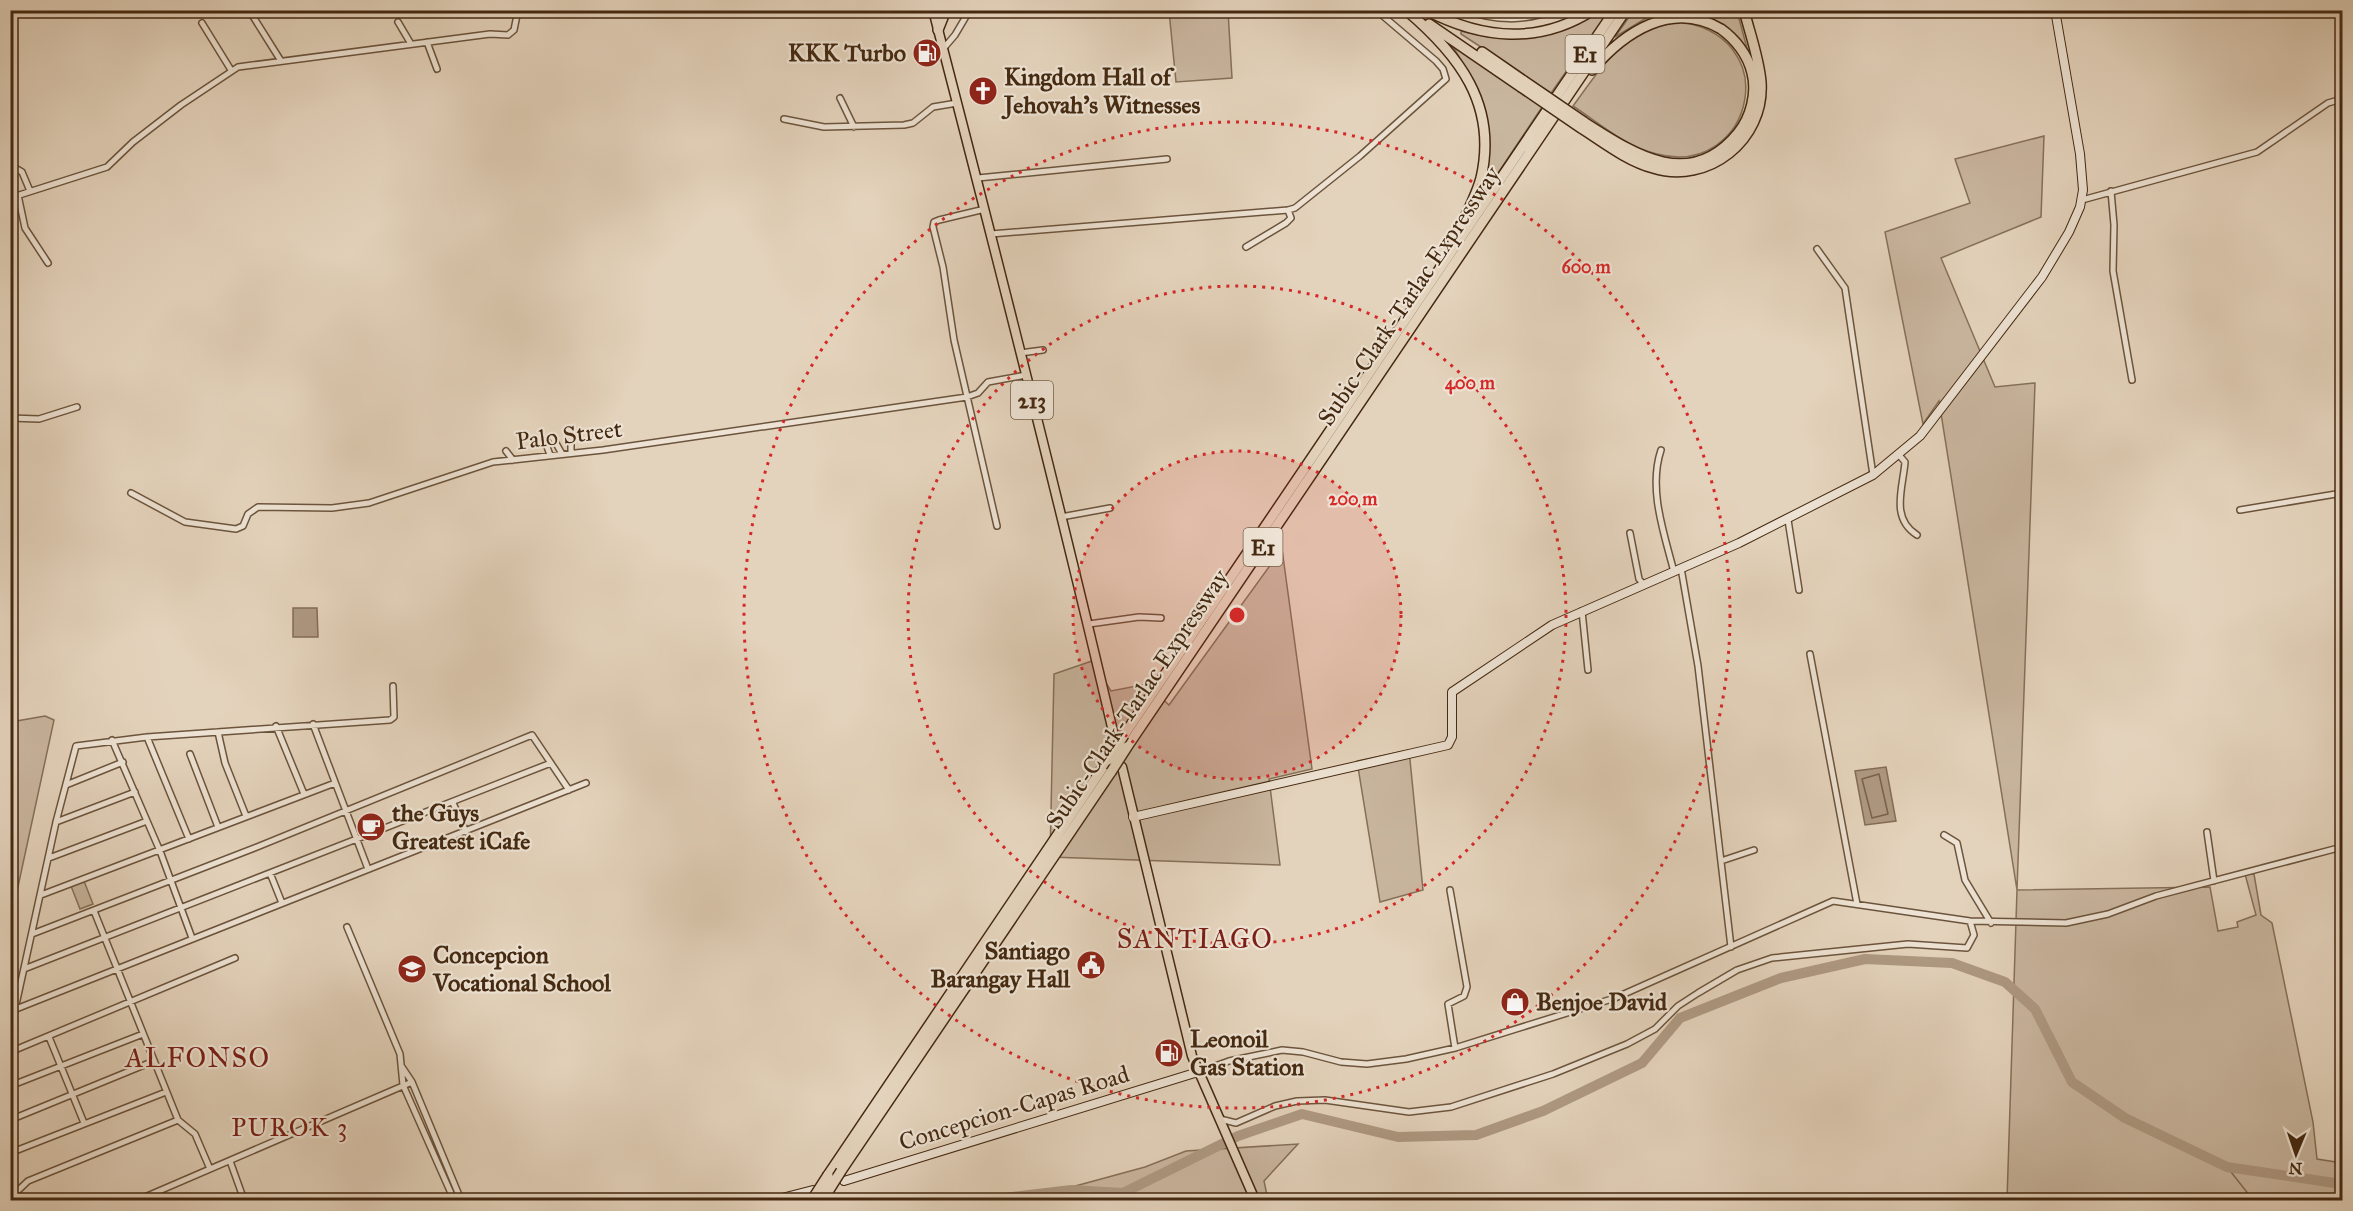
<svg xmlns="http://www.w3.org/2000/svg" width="2353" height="1211" viewBox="0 0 2353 1211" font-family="'IM FELL Great Primer',serif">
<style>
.green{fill:#c9b69f;stroke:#867058;stroke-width:1.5}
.water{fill:#ae9982;stroke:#846c55;stroke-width:1.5}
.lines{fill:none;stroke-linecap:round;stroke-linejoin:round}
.shore{stroke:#79614a;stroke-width:1.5}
.stream{stroke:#846c55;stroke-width:1.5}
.river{stroke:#ae9982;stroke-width:10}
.street-casing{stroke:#6c543c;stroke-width:8}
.secondary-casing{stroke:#442911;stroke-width:10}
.primary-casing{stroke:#442911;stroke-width:11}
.highway-casing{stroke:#442911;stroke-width:12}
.street{stroke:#ede2d3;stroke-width:5}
.secondary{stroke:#ede2d3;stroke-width:8}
.primary{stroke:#e4d3bc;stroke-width:8}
.highway{stroke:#e4d3bc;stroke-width:9}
.highway-bridge-casing{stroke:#442911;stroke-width:12;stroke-linecap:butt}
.highway-bridge{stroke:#e4d3bc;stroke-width:9}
.ring{fill:none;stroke:#d62828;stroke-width:3;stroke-dasharray:3 6}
.labels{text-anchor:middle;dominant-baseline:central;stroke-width:4.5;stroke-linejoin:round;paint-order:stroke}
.shield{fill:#ede2d3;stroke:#77604b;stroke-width:1.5}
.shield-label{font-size:22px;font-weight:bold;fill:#442911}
.poi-label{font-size:24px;font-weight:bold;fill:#442911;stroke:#ede2d3;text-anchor:start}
.street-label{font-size:24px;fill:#442911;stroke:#ede2d3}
.neighbourhood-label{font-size:26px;letter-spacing:1.5px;fill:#7a1f14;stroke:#ede2d3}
.quarter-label{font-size:27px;letter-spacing:1.5px;fill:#7a1f14;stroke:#ede2d3}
.centre{fill:#d62828;stroke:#ede2d3;stroke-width:3}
.ring-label{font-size:18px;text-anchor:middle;font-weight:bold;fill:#d62828;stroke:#ede2d3;stroke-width:4.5;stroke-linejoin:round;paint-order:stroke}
</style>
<rect width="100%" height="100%" fill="#e4d3bc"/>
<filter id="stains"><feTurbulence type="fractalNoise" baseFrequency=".00333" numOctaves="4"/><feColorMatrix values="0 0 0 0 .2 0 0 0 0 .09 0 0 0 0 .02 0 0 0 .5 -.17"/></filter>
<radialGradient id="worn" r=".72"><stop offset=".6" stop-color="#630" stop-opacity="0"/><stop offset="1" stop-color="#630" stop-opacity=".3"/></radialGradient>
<path class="green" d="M1634,10H1673V11L1648,17L1615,37Z
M1169,11H1228L1232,78L1176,82Z
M1600,11H1609L1551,93L1461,34V31C1515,46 1553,39 1600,11Z
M1684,11H1737L1748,52C1731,31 1713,12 1684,11Z
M1673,21C1789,32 1753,179 1657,154C1626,147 1599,123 1573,106C1593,79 1612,48 1642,31C1651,26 1663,24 1673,21Z
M1452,45L1542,107L1480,200L1485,117L1476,85Z
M2044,136L2041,217L1941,258L1995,387L2035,383L2017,890L2210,887L2218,931L2238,927L2237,922L2256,915L2245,874H2254L2261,915L2272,923L2313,1122L2317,1159L2342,1163V1200H2007L2017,890L1939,401L1923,424L1885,232L1970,203L1955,159Z
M1282,549L1312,769L1269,779L1280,865L1050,857L1054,674L1092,661L1111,691L1147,684L1169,705Z
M45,716L54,720L11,919V722Z
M1409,750L1423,890L1380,902L1357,761Z
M84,881L93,904L80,909L71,886Z
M1298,1144L1264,1181L1268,1200H1024L1145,1167L1186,1151Z"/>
<path class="water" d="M293,608H317L318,637H293Z
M1886,767L1896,821L1865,825L1855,771Z"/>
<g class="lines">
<path class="shore" d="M1879,774L1888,814L1872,818L1862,779Z"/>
<path class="stream" d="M2227,1167L2250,1196L2265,1200"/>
<path class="river" d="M987,1200L1071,1190L1123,1193L1238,1136L1302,1114L1398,1137L1476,1135L1543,1111L1642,1063L1680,1018L1781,978L1865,959L1952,963L2005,982L2035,1009L2072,1082L2125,1118L2227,1167L2342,1184"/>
<g class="street-casing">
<path id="street" d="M249,10L281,61
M1466,10C1494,21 1525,22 1553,10
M398,22L411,44
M202,23L231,70
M427,42L437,69
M943,49L955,35L968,13L982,10
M840,98L854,127
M784,119L824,127L904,125L913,123L933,107L957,103
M10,165L22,172L30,191
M978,178L1167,159
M2111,191L2114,225L2113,271L2132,380
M18,195L25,228L48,263
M10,198L107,167L133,142L181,105L238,67L490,34L508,35L514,30L518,10
M2082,200L2257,152L2328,103L2342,99
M985,209L939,220L934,222L933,227L943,267L954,340L997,526
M1288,210L1295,208L1360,156L1446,79L1443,69L1436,61L1376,10
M991,234L1288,210L1291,218L1286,223L1246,247
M1817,249L1845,288L1873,475
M1020,353L1043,350
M10,418L39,419L77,407
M553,438L562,454
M545,441L550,455
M1661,450C1648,489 1664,533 1674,572
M506,451L513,460
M571,453V444
M1899,455L1905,462C1903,488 1890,518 1917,535
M131,493L185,522L236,529L243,526L248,514L258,507L332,508L369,503L493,462L603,450L967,397L978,393L988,382L1026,375
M2240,510L2342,493
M1061,517L1110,508
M1788,520L1799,590
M1630,533L1639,579L1644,585
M1681,568L1698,666L1731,947
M1582,611L1588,670
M1089,624L1139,617L1161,618
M1810,654L1857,904
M313,724L368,869
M276,726L304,794
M218,732L225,763L246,816
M147,737L189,839
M112,740L160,851L192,938
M190,754L218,827
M66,785L123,762
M453,803L466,832
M56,822L135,792
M2207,832L2214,881
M1944,835L1957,843L1965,880L1991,923
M49,858L147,821
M1721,861L1754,850
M270,873L282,903
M1450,890L1467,987L1464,996L1448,1004L1455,1048
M41,895L335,783
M94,911L178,1120L195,1134L210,1169
M347,927L400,1054L403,1085L454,1200
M32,934L257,847L532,735L569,790
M24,969L551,763
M16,1009L586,783
M10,1032L56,822L76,746L147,737L390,720L394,717L393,686
M49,1037L84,1123
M10,1052L235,958
M402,1067L412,1082L461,1200
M1198,1072L1229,1061L1282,1050L1303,1052L1341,1062L1367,1064L1406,1059L1455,1048L1615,998L1833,901L1970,921L2066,923L2108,914L2156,896L2342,847
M10,1086L143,1034
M1220,1119L1236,1123L1275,1106L1297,1101L1325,1100L1409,1112L1451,1107L1553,1074L1627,1044L1655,1029L1678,1006L1698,993L1737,970L1772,958L1908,944L1967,948L1974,935L1970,921
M10,1120L154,1061
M10,1153L166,1092
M230,1161L244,1200
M10,1198L28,1181L178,1120
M138,1200L412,1082"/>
</g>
<g class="secondary-casing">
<path id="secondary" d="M1133,817L1448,745L1452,737V692L1552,625L1739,543L1873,475L1920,436L2042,277L2069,232L2080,207L2083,190L2080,154L2055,10
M844,1181L1198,1072
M774,1200L813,1190"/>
</g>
<g class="primary-casing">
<path id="primary" d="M933,10C996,253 1058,496 1115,740
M1122,767L1192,1056L1255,1200"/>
</g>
<g class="highway-casing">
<path id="highway" d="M1406,10C1458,54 1498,104 1481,178C1475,200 1463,220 1453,241
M1426,10C1481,39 1539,45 1593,10
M1429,24L1521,87
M938,30L946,10
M1482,52L1524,81
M1584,122C1634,154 1690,192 1738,133C1751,117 1757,93 1752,73C1748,55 1735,39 1721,29C1672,0 1624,32 1592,70
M1581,128C1603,142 1627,161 1653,168C1708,185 1765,140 1761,82C1759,58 1750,34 1744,10
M1124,735L1615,10
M1127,747L1626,10
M841,1171L1111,772
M828,1175L1108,760"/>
</g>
<use href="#street" class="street"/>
<use href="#secondary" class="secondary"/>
<use href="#primary" class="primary"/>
<use href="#highway" class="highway"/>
<g class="highway-bridge-casing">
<path id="highway-bridge" d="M1524,81L1584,122
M1521,87L1581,128
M1108,760L1124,735
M1111,772L1127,747
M824,1198L841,1171
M812,1200L828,1175"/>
</g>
<use href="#highway-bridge" class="highway-bridge"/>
</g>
<circle cx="1237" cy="615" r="164" fill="#d62828" fill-opacity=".12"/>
<g class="ring">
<circle cx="1237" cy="615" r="164"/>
<circle cx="1237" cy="615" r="329"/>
<circle cx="1237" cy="615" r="493"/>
</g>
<defs>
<g id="fuel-disc" transform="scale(1.5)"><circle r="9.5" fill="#8f2418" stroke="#ede2d3"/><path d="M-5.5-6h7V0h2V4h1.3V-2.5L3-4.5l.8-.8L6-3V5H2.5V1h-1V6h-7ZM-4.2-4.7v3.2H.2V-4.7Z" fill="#fff"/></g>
<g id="church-disc" transform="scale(1.5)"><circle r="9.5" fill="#8f2418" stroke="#ede2d3"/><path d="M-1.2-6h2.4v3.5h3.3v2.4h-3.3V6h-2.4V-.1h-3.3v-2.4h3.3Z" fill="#fff"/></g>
<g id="cafe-disc" transform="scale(1.5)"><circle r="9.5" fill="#8f2418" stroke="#ede2d3"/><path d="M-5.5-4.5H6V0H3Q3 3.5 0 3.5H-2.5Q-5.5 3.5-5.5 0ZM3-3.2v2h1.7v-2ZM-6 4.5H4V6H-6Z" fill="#fff"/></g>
<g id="civic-disc" transform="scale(1.5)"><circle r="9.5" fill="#8f2418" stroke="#ede2d3"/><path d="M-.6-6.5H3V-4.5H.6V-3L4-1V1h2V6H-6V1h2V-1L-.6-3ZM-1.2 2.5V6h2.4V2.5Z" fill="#fff"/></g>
<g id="school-disc" transform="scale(1.5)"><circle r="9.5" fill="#8f2418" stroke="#ede2d3"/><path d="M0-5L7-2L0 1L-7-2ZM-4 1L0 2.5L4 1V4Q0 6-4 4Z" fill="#fff"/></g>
<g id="shop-disc" transform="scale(1.5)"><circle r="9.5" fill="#8f2418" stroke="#ede2d3"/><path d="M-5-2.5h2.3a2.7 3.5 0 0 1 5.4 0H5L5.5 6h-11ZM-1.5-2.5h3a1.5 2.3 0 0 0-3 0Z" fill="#fff"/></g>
</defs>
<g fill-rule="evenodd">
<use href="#fuel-disc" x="927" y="53"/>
<use href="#church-disc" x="983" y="91"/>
<use href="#cafe-disc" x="371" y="827"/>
<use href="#civic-disc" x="1091" y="965"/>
<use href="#school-disc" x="412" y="969"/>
<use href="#shop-disc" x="1515" y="1002"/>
<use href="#fuel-disc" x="1169" y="1053"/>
</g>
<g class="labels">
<g class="shield">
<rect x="1565.5" y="35" width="39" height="38" rx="4.5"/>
<rect x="1011" y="381" width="42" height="38" rx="4.5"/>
<rect x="1243.5" y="528" width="39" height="38" rx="4.5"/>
</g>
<g class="shield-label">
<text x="1585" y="54">E1</text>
<text x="1032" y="400">213</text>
<text x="1263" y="547">E1</text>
</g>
<g class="poi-label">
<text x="906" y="53" text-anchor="end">KKK Turbo</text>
<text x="1004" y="77">Kingdom Hall of<tspan x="1004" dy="28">Jehovah's Witnesses</tspan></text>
<text x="392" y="813">the Guys<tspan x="392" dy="28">Greatest iCafe</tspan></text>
<text x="1070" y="951" text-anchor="end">Santiago<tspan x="1070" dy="28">Barangay Hall</tspan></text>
<text x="433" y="955">Concepcion<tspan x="433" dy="28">Vocational School</tspan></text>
<text x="1536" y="1002">Benjoe David</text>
<text x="1190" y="1039">Leonoil<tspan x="1190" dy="28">Gas Station</tspan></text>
</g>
<g class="street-label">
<text transform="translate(1409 296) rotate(-56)">Subic-Clark-Tarlac Expressway</text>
<text transform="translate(569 435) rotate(-7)">Palo Street</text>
<text transform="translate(1137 699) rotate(-56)">Subic-Clark-Tarlac Expressway</text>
<text transform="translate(1014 1108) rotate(-17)">Concepcion-Capas Road</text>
</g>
<g class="neighbourhood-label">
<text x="290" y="1127">PUROK 3</text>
</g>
<g class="quarter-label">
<text x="1195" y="938">SANTIAGO</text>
<text x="198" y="1057">ALFONSO</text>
</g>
</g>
<circle cx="1237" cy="615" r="9" class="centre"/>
<g class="ring-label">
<text x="1586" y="273">600 m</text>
<text x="1470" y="389">400 m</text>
<text x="1353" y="505">200 m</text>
</g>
<rect width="2353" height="1211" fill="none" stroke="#e4d3bc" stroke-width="36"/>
<rect x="12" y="12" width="2329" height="1187" fill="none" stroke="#442911" stroke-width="3"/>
<rect x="18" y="18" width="2317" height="1175" fill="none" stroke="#442911" stroke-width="1.5"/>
<g transform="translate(2296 1154) rotate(182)" stroke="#ede2d3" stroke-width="4.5" paint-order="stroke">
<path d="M0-4.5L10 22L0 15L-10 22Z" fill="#442911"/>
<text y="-9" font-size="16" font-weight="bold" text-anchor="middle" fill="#442911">N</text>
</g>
<rect width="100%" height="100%" filter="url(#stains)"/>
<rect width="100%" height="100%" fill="url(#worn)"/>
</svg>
